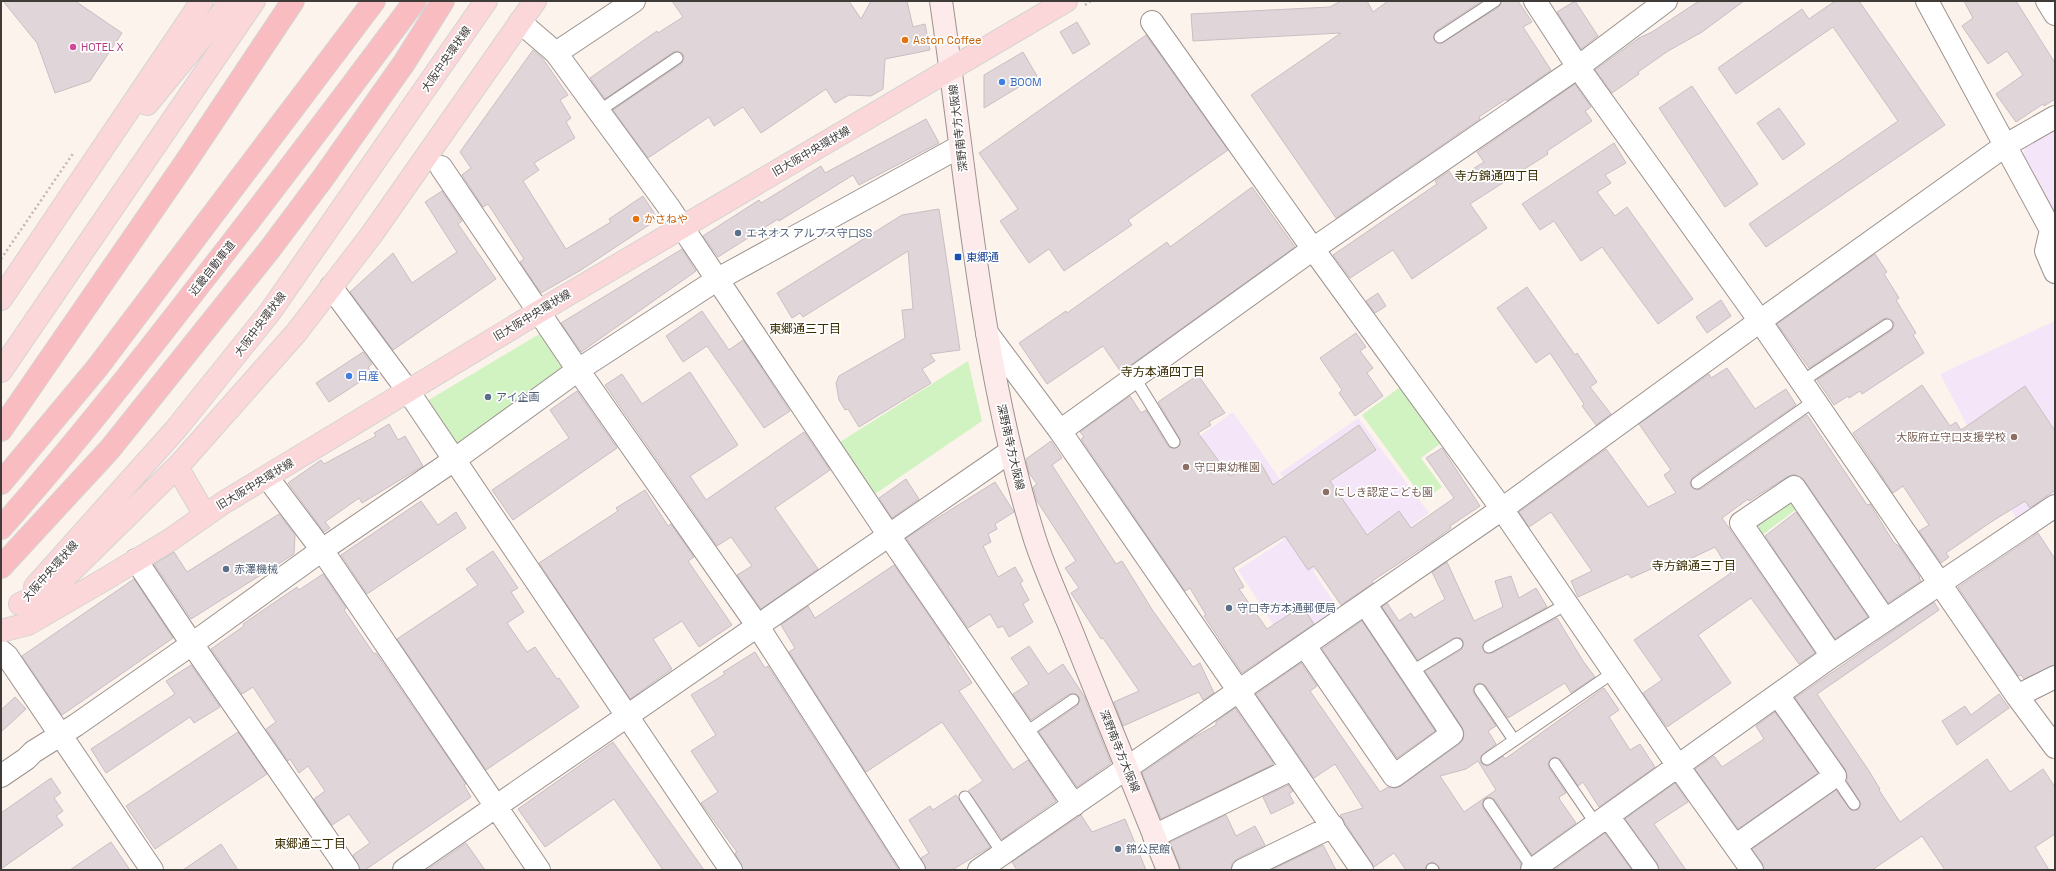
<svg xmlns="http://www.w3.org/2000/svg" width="2056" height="871" viewBox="0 0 2056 871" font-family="'Space Grotesk','Noto Sans JP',sans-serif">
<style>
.education{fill:#f4e5f8}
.green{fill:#d1f2c1}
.building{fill:#e0d5d8;stroke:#c9bec2;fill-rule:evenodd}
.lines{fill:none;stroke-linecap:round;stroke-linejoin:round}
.service-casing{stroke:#9c938e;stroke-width:13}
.minor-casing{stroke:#9c938e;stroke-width:24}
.secondary-casing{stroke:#9c938e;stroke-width:24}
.primary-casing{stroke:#d5d4d3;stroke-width:24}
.motorway-casing{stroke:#d5d4d3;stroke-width:24}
.path{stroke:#c0b8b3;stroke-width:2.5;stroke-dasharray:2 3;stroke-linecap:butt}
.service{stroke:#fff;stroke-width:11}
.minor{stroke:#fff;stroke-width:22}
.secondary{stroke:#fdebec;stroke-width:22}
.primary{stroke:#fbd7da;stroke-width:22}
.motorway{stroke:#f9bcc1;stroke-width:22}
.food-dot{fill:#e8710a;stroke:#fff;stroke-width:1.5}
.hotel-dot{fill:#d1479c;stroke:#fff;stroke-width:1.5}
.shop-dot{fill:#3f7fe0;stroke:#fff;stroke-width:1.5}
.service-dot{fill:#5c6f8a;stroke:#fff;stroke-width:1.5}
.transit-dot{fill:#1a4fb4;stroke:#fff;stroke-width:1.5}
.education-dot{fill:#8d6e63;stroke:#fff;stroke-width:1.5}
.labels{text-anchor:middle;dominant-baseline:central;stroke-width:3.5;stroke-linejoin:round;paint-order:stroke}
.food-label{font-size:11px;fill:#c56008;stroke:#fff;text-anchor:start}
.hotel-label{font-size:11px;fill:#b23c85;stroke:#fff;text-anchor:start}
.street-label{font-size:11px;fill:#3f3b39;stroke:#fff}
.shop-label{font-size:11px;fill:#366cbe;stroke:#fff;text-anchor:start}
.service-label{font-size:11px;fill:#4e5e75;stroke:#fff;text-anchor:start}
.transit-label{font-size:11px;fill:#164399;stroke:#fff;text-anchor:start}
.education-label{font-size:11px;fill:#785e54;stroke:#fff;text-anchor:start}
.neighbourhood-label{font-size:12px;fill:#3a2c01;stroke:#fff}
</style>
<rect width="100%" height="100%" fill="#fdf3ed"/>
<path class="education" d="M2055,125V213L2023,154L2026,145Z
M2055,321V500L2019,524L1940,374Z
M1233,412L1333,555L1313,571L1339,610L1288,647L1238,570L1284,540L1256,495L1152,554L1114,498Z
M1358,418L1429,513L1348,571L1280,473Z"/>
<path class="green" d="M541,333L565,371L452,448L422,404Z
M968,361L982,421L875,494L840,442Z
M1400,387L1441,443L1421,458L1442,487L1424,500L1362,415Z
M1785,502H1796L1799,507L1761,536L1758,532L1759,521Z"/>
<path class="building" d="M3,1H75L122,33L90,81L55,93L37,43Z
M672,1H849L861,19L871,1H907L913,27L925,24L930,50L885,59L883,89L871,96L849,95L835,103L826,89L761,133L743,107L714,126L709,117L648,158L613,110L681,64L684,58L683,54L677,51L673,52L605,99L590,78L657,31L658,33L683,17Z
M1341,1H1367L1373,12L1388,1H1482L1436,31L1433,38L1437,43L1440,44L1499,7L1502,1H1518L1532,22L1523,27L1551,70L1507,101L1506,99L1479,117L1480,119L1336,218L1251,95L1341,33L1193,41L1191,14L1330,7Z
M1575,1L1598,36L1581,49L1557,12Z
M1699,1H1744L1702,32L1668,51L1638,72L1639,74L1612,93L1595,70L1639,38L1652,32Z
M1835,1H1859L1945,125L1766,247L1749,224L1898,121L1833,27L1736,94L1718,68L1802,9L1809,19Z
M1964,1H2016L2055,63V99L2044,106L2043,104L2016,122L1996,94L2023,75L2007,51L1988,64L1962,26L1973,18Z
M1077,22L1090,44L1073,54L1060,32Z
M1146,35L1228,150L1128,220L1132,225L1064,271L1049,249L1029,263L1000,221L1018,209L979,153Z
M533,50L543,59L568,95L560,100L571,118L566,122L575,138L534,163L539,170L523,181L566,249L611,222L609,219L643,196L658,219L581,270L541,293L520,262L524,259L488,204L483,207L462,175L471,168L460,152Z
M1023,52L1037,76L984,108V75Z
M1575,84L1591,107L1585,111L1592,121L1547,151L1548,154L1470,204L1487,228L1412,279L1393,250L1350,278L1333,255L1437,184L1435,181L1449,171L1455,180L1484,162L1477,152Z
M1692,86L1758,184L1725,207L1659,108Z
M1779,108L1805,144L1783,160L1757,123Z
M926,119L939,143L859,185L853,175L779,221L778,219L718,257L703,236L759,200L761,203L821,166L825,173Z
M1614,143L1626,163L1605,175L1611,183L1597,192L1615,216L1627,207L1693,299L1658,324L1602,247L1581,261L1554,221L1540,230L1522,204Z
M1252,187L1295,247L1121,372L1103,346L1047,384L1019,343L1066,311L1067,313L1167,242L1170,247Z
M442,191L462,221L458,224L496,279L393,350L350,292L393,253L412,283L457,252L425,202Z
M939,209L960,350L930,354L935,361L922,369L931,383L859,427L848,409L845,410L839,400L836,383L839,376L905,338L902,310L913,309L908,251L803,317L800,313L792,318L777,293L902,215Z
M682,249L696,271L581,352L561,323Z
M1875,254L1887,272L1884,274L1899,298L1896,300L1916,333L1913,335L1924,353L1862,394L1860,391L1849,398L1848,396L1834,405L1817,380L1891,331L1894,325L1893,321L1887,318L1883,319L1809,368L1777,324Z
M1527,287L1575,355L1577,353L1597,382L1590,387L1611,414L1596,425L1582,406L1584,404L1550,353L1536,363L1497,308Z
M1378,293L1386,306L1375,313L1366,301Z
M1721,300L1731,316L1707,333L1696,317Z
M702,311L729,350L743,340L790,411L764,428L707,346L683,362L666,336Z
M1356,333L1366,347L1360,351L1373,368L1367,373L1383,396L1355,416L1339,393L1342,390L1320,358Z
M363,352L372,364L368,367L372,374L329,402L316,383Z
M1727,368L1755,409L1786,389L1796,405L1693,477L1690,483L1692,487L1697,490L1701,489L1807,415L1867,505L1870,504L1894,543L1899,546L1920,577L1919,578L1921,581L1888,603L1804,480L1794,474L1787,477L1749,501L1748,499L1722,518L1815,653L1799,664L1751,598L1698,635L1731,683L1667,727L1643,693L1662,680L1634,640L1731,573L1715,547L1665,571L1662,564L1631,578L1628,574L1578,597L1571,581L1592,571L1551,512L1529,527L1519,512L1606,449L1648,507L1676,493L1664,475L1671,470L1639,424L1709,374L1711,378Z
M690,372L738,445L690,476L706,500L804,432L830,470L775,508L818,569L761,609L737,575L752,566L731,537L717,546L605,385L622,374L642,404Z
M1198,375L1225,413L1209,422L1211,425L1198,433L1230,476L1259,460L1273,485L1359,425L1376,450L1330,481L1367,535L1399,511L1411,528L1454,498L1426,458L1442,448L1480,506L1450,526L1451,528L1436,539L1372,581L1373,583L1341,605L1314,566L1308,570L1285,536L1233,568L1244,587L1239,589L1267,629L1302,606L1314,624L1242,673L1204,616L1206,615L1190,588L1185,591L1081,439L1084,437L1080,432L1130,396L1141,413L1146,410L1168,446L1171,448H1177L1180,445V439L1158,402Z
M1922,385L1950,426L1956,422L1961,430L2025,386L2055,431V490L2030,508L2025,501L1991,522L1946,553L1949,557L1941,563L1919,531L1929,525L1903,486L1893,493L1853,433Z
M577,391L617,448L513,520L492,490L569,438L550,410Z
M389,424L398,440L405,436L423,466L362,503L359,498L325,522L330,528L324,532L288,483L321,460L324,464L376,436L374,433Z
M1051,441L1062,458L1052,465L1116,564L1122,561L1153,611L1193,667L1200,663L1214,693L1203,700L1199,692L1123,726L1114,702L1139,691L1103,638L1101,639L1071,593L1079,588L1065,568L1076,561L1037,501L1033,487L1037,484L1029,473L1027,465L1026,459Z
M906,479L919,499L892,518L879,498Z
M995,482L1014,512L995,524L997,529L988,534L991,542L983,546L998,577L1015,567L1023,581L1020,583L1029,600L1023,604L1033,622L1009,637L1003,626L998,628L990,614L968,628L906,538Z
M645,490L668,526L671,524L694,557L688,561L732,625L699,647L682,621L653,639L672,669L630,699L539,563L618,511L616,508Z
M421,501L438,525L456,512L466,528L367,594L341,555Z
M1796,512L1868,617L1835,639L1765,536Z
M279,514L295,535L294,554L191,619L154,564L174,552L187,572Z
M2038,533L2055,559V665L2024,679L2021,675L2018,676L1958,587Z
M493,551L518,588L511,592L524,612L507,623L527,652L535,647L557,679L559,678L579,707L486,770L397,639L478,585L466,569Z
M1447,562L1474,621L1503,607L1495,581L1511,576L1519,598L1536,588L1547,607L1486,641L1482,646L1485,653H1492L1557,618L1583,661L1595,677L1571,693L1565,683L1508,718L1486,686L1480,683L1476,684L1473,690L1474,694L1496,726L1488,731L1496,744L1481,756V763L1488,766L1503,756L1505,759L1604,688L1619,710L1609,717L1630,750L1640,744L1655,767L1599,807L1583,782L1578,786L1561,760L1555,757L1551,758L1548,764L1549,768L1566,793L1559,797L1560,800L1576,823L1532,855L1495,800L1489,797L1485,798L1482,804L1483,808L1521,864L1520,870H1440L1438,865L1433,862L1427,864L1425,870H1406L1394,853L1374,867L1340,815L1363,808L1335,764L1314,778L1256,694L1301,663L1317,686L1310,691L1380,792L1388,787L1395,788L1401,786L1459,744L1463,739L1464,733L1462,727L1425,671L1461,650L1464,643L1461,638H1454L1418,660L1382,607L1387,603L1399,621L1411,613L1414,618L1445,599L1432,572ZM1478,761L1496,790L1464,812L1440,776L1466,769Z
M894,565L949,645L948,646L972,683L959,691L1013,770L1028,760L1056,801L1002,839L968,791L983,781L942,722L866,772L789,652L795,648L781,625L808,606L815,618Z
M323,574L346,608L344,610L374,654L376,653L466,784L464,785L471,797L365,870H360L353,855L370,843L349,814L332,825L314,799L325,791L308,766L299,773L290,759L288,761L266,729L276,722L253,687L242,694L211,649L244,626L243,624L297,587L299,590Z
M134,579L173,638L62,715L22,656Z
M1934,602L1939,610L1817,694L1869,771L1880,789L1879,790L1900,822L1987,759L2010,792L2043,769L2055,787V834L2035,847L2049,870H1945L1922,836L1872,870H1764L1762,863L1752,849L1836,790L1851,810H1858L1861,804L1847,781V775L1845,769L1795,698Z
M1362,621L1435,731L1397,758L1322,649Z
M1029,646L1048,674L1063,664L1084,696L1111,763L1077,787L1039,732L1077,706L1080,699L1076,694H1069L1031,720L1013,694L1029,684L1011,658Z
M755,652L765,668L768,666L899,870H743L735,853L737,852L701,803L718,792L691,751L716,735L691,695L725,674L723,672Z
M191,665L220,707L194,723L190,717L106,773L91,749L175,694L166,681Z
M1999,694L2009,708L1957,745L1942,721L1965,706L1971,715Z
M15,697L26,709L1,732V710Z
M1235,708L1274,764L1161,819L1142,773L1191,739L1216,725V722Z
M1775,712L1818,773L1738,829L1695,769L1714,756L1722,767L1764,739L1756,726Z
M238,732L267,774L155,849L126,806Z
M613,742L641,781L704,870H663L614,799L545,847L518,809Z
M51,778L61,793L54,798L63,811L56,816L63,825L1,869V813Z
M1675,783L1688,802L1654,824L1686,870H1659L1657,863L1625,819Z
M1288,785L1293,791L1289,794L1294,803L1271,814L1263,797Z
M956,795L990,847L952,870H926L921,858L929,853L909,820L930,806L933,810Z
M1081,815L1092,832L1125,819L1146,870H1017L1012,862Z
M1226,815L1236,836L1255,826L1265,845L1237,859L1232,863L1231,870H1181L1170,842Z
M1605,833L1632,870H1554Z
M111,842L130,870H70Z
M466,843L485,870H427Z
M221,844L238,870H183Z
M1323,845L1336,870H1271Z"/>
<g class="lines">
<g class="service-casing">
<path id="service" d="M1440,37L1495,1
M599,111L677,58
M1134,377L1174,442
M1801,382L1887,325
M1697,483L1814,401
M1489,647L1567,604
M1411,672L1457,644
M1480,690L1514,740
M1025,733L1073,700
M1487,759L1614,672
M1555,764L1596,824
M1835,776L1854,804
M965,797L1003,854
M1489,804L1533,869
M1432,869L1433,870"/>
</g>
<g class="minor-casing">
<path id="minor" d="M1535,1L1578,67L1760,321L2017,696L2055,747
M1927,1L2051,230L2046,251L2055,272
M2047,1L2055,14
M520,22L556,53L668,206L888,534L1074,805
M1152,22L1313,249L1502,509L1678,766L1752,870
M556,53L634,1
M441,167L578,370L757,625L914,870
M331,287L408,391L731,870
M987,333L1060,431L1362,870
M1060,431L1313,249L1578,67L1666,1
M267,477L322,550L539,870
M136,560L192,644L348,870
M1305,646L1394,776L1452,734L1366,605
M1,651L7,656L152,870
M1832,656L1741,523L1794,487L1885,620
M2017,696L2055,677
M1,776L26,759L33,752L76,725L192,644L322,550L454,460L578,370L718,279L959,147
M1608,816L1647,870
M1154,836L1292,769
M1735,846L1835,776L1778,695
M404,870L1011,451
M979,870L1502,509L1760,321L2006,145L2055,117
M1243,870L1333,826
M1532,870L1832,656L2055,506"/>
</g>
<g class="secondary-casing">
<path id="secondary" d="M941,1C967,178 980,360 1033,533C1044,570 1062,606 1076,642C1107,718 1137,794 1168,870"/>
</g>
<g class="primary-casing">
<path id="primary" d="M147,104L232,1
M1,299L202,1
M1,371L254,1
M177,467L205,515
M35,587L176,429L270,312L486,1
M20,604L54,588L180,464L296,333L372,234L535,1
M1,631L28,624L107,578L170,540L223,503L540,311L1066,1"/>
</g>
<g class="motorway-casing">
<path id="motorway" d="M1,430L185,163L293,1
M1,483L97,368L374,1
M1,528C72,448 138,364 203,280C275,188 345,95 415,1
M1,567L110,449L270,249L323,178L404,63L443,1"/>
</g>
<path class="path" d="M1085,5L1091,1
M1,259L74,152"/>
<use href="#service" class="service"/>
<use href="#minor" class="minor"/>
<use href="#secondary" class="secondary"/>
<use href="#primary" class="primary"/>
<use href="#motorway" class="motorway"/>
</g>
<g class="food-dot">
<circle cx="905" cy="40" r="4"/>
<circle cx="636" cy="219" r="4"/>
</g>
<circle class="hotel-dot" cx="73" cy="47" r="4"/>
<g class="shop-dot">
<circle cx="1002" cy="82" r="4"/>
<circle cx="349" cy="376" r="4"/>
</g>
<g class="service-dot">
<circle cx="738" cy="233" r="4"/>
<circle cx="488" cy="397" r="4"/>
<circle cx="226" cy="569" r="4"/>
<circle cx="1229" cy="608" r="4"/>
<circle cx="1118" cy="849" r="4"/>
</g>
<rect class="transit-dot" x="954" y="253" width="8" height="8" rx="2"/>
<g class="education-dot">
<circle cx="2014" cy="437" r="4"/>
<circle cx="1186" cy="467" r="4"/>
<circle cx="1326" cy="492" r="4"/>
</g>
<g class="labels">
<g class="food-label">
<text x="913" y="40">Aston Coffee</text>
<text x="644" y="219">かさねや</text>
</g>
<g class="hotel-label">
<text x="81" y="47">HOTEL X</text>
</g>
<g class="street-label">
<text transform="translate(446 59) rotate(-55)">大阪中央環状線</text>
<text transform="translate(958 128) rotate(-97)">深野南寺方大阪線</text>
<text transform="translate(811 151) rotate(-30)">旧大阪中央環状線</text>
<text transform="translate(212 268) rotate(-52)">近畿自動車道</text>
<text transform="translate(532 315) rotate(-31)">旧大阪中央環状線</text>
<text transform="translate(260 324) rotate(-53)">大阪中央環状線</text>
<text transform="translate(1011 447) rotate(77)">深野南寺方大阪線</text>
<text transform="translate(255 484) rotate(-31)">旧大阪中央環状線</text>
<text transform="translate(50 571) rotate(-48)">大阪中央環状線</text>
<text transform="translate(1120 751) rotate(68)">深野南寺方大阪線</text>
</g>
<g class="shop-label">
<text x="1010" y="82">BOOM</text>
<text x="357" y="376">日産</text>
</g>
<g class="service-label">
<text x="746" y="233">エネオス アルプス守口SS</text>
<text x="496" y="397">アイ企画</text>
<text x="234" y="569">赤澤機械</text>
<text x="1237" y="608">守口寺方本通郵便局</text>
<text x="1126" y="849">錦公民館</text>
</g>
<g class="transit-label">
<text x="966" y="257">東郷通</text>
</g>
<g class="education-label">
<text x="2006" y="437" text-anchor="end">大阪府立守口支援学校</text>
<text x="1194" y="467">守口東幼稚園</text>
<text x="1334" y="492">にしき認定こども園</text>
</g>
<g class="neighbourhood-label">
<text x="1497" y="176">寺方錦通四丁目</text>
<text x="805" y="329">東郷通三丁目</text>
<text x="1163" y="372">寺方本通四丁目</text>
<text x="1694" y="566">寺方錦通三丁目</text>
<text x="310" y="844">東郷通二丁目</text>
</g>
</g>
<rect width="2056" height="871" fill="none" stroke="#3f3b39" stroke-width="4"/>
</svg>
